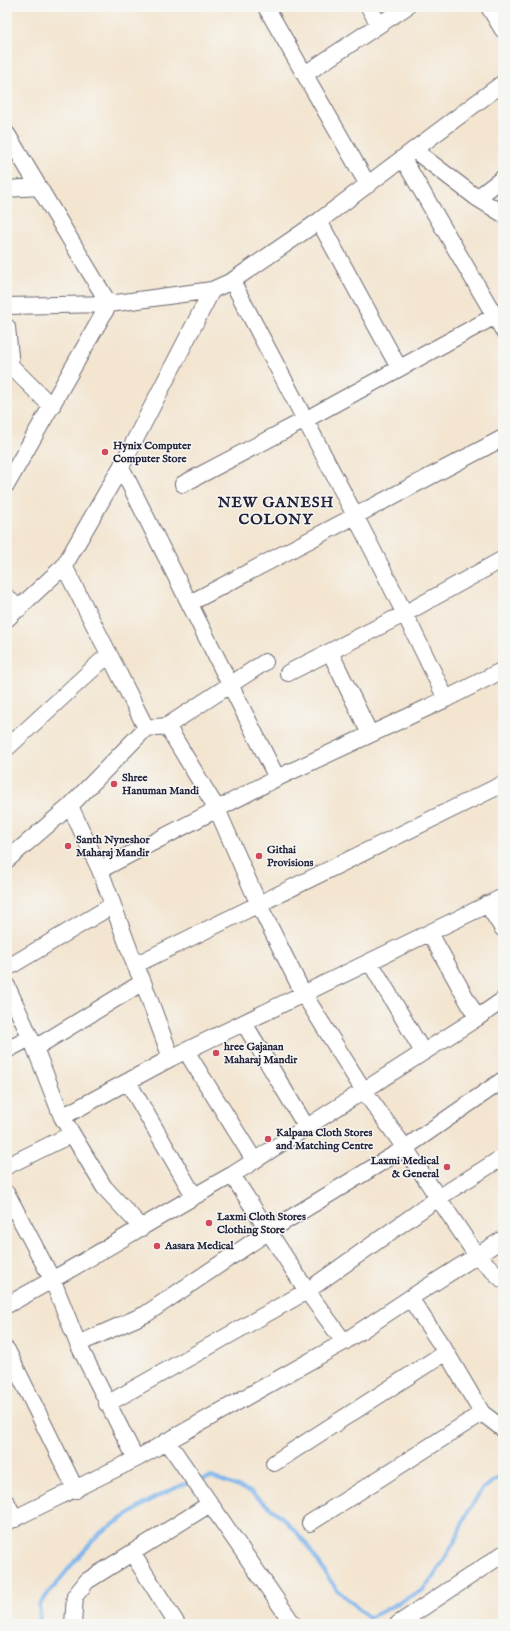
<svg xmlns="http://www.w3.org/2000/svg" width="510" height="1631" viewBox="0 0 510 1631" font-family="'IM FELL English',serif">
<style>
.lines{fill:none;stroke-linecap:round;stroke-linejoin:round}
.stream{stroke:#7bb4eb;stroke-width:4}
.minor-casing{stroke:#6b666f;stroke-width:18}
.minor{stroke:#fff;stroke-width:16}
.poi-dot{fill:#d1495b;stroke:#f6f6f2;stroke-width:1.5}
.labels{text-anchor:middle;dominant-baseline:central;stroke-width:3;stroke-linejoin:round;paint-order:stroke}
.poi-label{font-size:11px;font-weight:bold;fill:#22223b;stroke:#f6f6f2;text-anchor:start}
.district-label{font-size:15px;font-weight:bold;letter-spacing:1px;fill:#22223b;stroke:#f6f6f2}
</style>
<rect width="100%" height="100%" fill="#f6f6f2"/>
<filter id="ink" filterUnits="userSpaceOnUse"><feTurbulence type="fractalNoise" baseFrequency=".025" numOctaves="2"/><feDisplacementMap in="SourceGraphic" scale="8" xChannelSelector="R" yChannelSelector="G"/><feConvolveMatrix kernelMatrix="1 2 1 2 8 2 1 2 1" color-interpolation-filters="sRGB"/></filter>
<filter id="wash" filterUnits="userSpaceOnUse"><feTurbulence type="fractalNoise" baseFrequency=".012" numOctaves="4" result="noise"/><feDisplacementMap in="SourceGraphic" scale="16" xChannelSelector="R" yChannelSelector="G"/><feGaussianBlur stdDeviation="0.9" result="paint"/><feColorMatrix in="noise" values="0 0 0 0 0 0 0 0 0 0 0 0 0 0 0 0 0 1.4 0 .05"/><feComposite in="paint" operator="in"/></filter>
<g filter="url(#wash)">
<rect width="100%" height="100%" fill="#f3e5d0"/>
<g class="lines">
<path class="stream" d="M199,1480L212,1477L249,1491L283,1518L305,1542L336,1589L369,1618L423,1590L436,1573L455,1541L465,1517L482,1489L503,1475
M40,1624L39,1605L75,1561L100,1533L154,1498L182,1485L191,1482"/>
</g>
</g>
<g filter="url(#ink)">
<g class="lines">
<g class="minor-casing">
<path id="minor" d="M266,7L368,185
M369,7L379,25
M489,7L503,30
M305,74L406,7
M7,134L109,304L7,484
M414,150L477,198L503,214
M403,159L503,330
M7,189L39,187
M477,198L503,178
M319,221L399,368
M232,281C305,420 379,557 446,699
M7,306L109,304L212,290L232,281L319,221L503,83
M7,327L11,366L52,407
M121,467L277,778
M183,484L305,420L495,316
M64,566L109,654L146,728L167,726L217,809L259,905L303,993L364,1091L405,1148L477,1256L503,1280
M7,597L19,609
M190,603L503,438
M7,619L64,566L121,467L212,290
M330,652L370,734
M288,673L406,613L503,559
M167,726L265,662
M7,748L109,654
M70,806L100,870L135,965L143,982L171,1058
M7,860L70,806L146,728
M100,870L277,778L446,699L503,670
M487,904L503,929
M430,933L477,1018
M370,962L423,1052
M135,965L503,784
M7,968L113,905
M7,986L35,1048L62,1117L104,1187L142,1228
M244,1023L307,1128
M35,1048L143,982
M7,1050L30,1038
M186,1051L254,1160
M128,1082L194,1196
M62,1117L171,1058L503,897
M7,1166L72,1134
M232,1175L307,1291L344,1342
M7,1194L53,1281L78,1344L136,1459
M410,1298L446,1352L482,1413L503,1429
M7,1305C83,1264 156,1217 232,1175L477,1018L503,1000
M78,1344L146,1314L269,1231L405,1148L503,1080
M7,1350L76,1490
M107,1404L307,1291L438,1198L503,1157
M167,1441L293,1624
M274,1463L446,1352
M7,1503L15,1519
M7,1522L136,1459L344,1342L410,1298L503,1239
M310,1523L482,1413
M132,1553L177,1624
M73,1624L75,1596L87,1581L210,1504
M398,1624L503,1554"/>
</g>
<use href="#minor" class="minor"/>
</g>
</g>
<g class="poi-dot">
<circle cx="105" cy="452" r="4"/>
<circle cx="114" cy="784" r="4"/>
<circle cx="68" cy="846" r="4"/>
<circle cx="259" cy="856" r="4"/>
<circle cx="216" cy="1053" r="4"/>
<circle cx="268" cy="1139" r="4"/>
<circle cx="447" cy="1167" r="4"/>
<circle cx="209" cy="1223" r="4"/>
<circle cx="157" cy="1246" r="4"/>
</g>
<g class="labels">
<g class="poi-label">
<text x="113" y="446">Hynix Computer<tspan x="113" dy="13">Computer Store</tspan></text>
<text x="122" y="778">Shree<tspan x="122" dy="13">Hanuman Mandi</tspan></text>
<text x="76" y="840">Santh Nyneshor<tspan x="76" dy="13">Maharaj Mandir</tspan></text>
<text x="267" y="850">Githai<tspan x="267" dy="13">Provisions</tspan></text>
<text x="224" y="1047">hree Gajanan<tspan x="224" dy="13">Maharaj Mandir</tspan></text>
<text x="276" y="1133">Kalpana Cloth Stores<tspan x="276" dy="13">and Matching Centre</tspan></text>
<text x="439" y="1161" text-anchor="end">Laxmi Medical<tspan x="439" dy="13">&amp; General</tspan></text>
<text x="217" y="1217">Laxmi Cloth Stores<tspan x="217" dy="13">Clothing Store</tspan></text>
<text x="165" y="1246">Aasara Medical</text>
</g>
<g class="district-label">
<text x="276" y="502">NEW GANESH<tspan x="276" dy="17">COLONY</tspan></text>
</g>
</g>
<rect width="510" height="1631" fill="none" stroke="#f6f6f2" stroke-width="24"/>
</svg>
